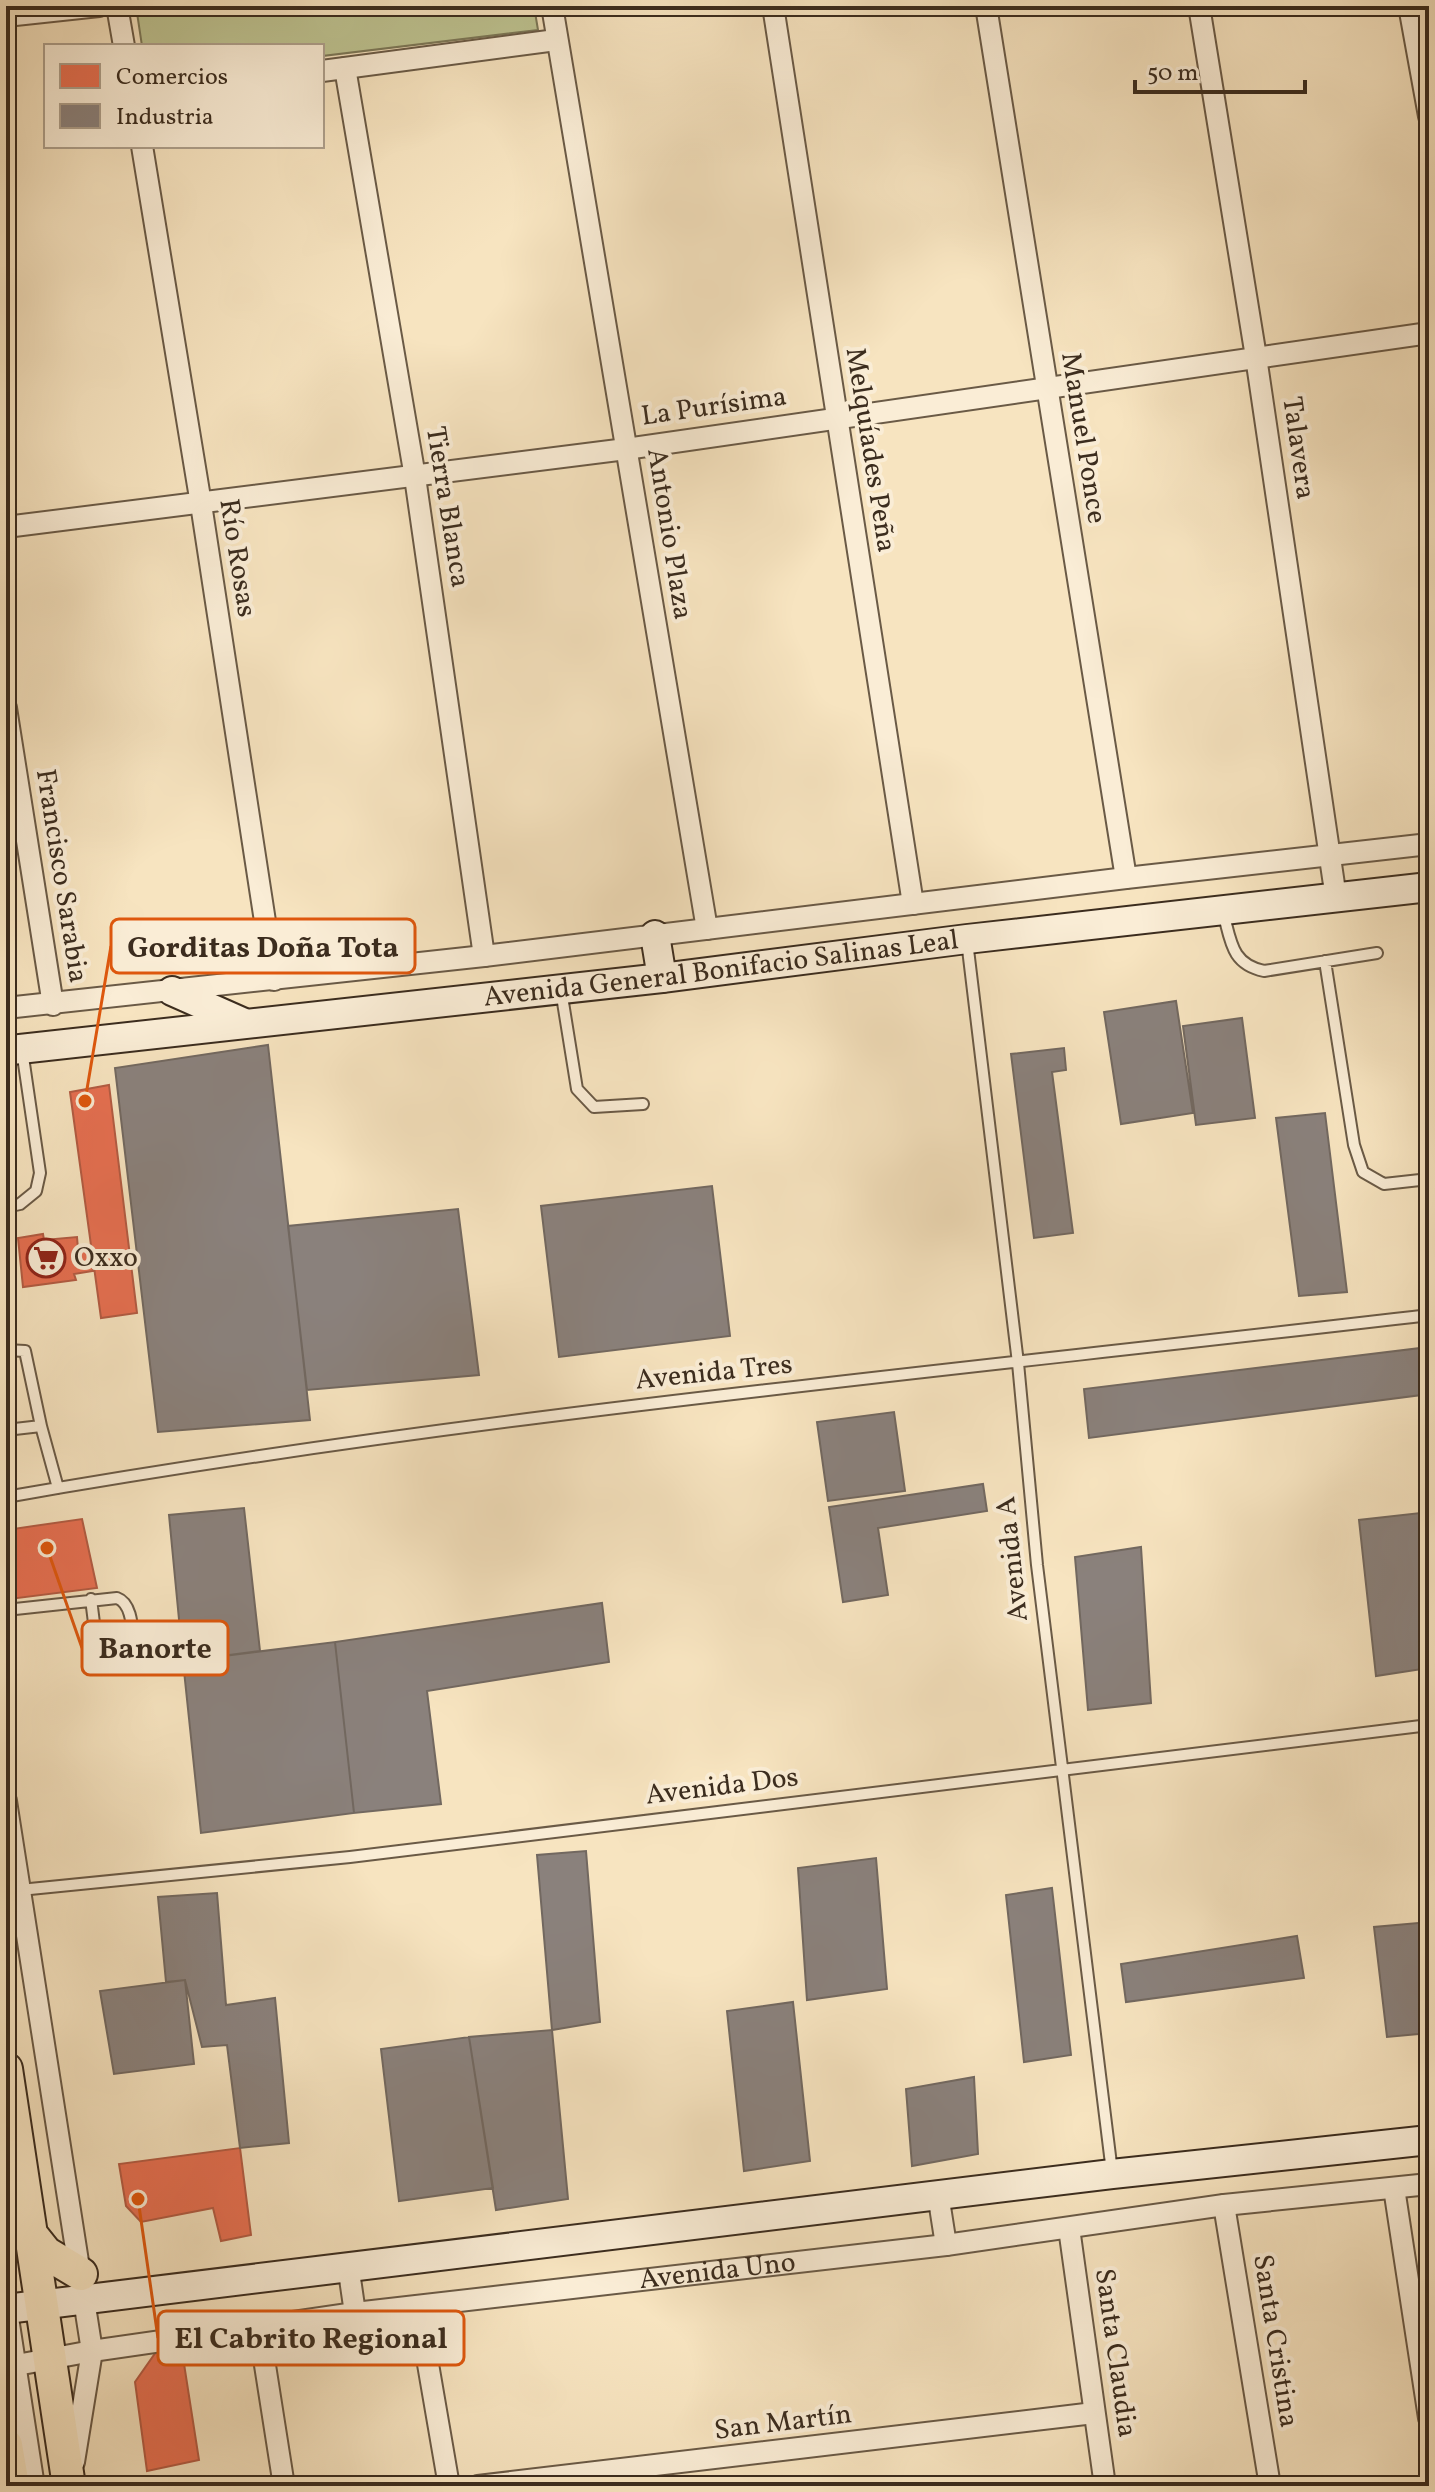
<svg xmlns="http://www.w3.org/2000/svg" width="1435" height="2492" viewBox="0 0 1435 2492" font-family="Vollkorn,serif">
<style>
.green{fill:#bec492;stroke:#7c7858;stroke-width:2}
.shops{fill:#e76f51;stroke:#b35b42;stroke-width:2}
.industry{fill:#8a817c;stroke:#726860;stroke-width:2}
.lines{fill:none;stroke-linecap:round;stroke-linejoin:round}
.lane-casing{stroke:#6a5a46;stroke-width:14}
.street-casing{stroke:#6a5a46;stroke-width:24}
.secondary-casing{stroke:#3b2c1e;stroke-width:32}
.primary-casing{stroke:#3b2c1e;stroke-width:36}
.lane{stroke:#faedd6;stroke-width:10}
.street{stroke:#faedd6;stroke-width:20}
.secondary{stroke:#faedd6;stroke-width:28}
.primary{stroke:#f7e4c0;stroke-width:32}
.labels{text-anchor:middle;dominant-baseline:central;stroke-width:8;stroke-linejoin:round;paint-order:stroke}
.street-label{font-size:28px;fill:#3b2c1e;stroke:#faedd6}
.poi-label{font-size:28px;fill:#3b2c1e;stroke:#faedd6;text-anchor:start}
.leader{fill:none;stroke:#df570d;stroke-width:3}
.callout-dot{fill:#df570d;stroke:#faedd6;stroke-width:3}
.callout{fill:#faedd6;stroke:#df570d;stroke-width:3}
.callout-label{font-size:30px;text-anchor:middle;font-weight:bold;fill:#3b2c1e}
</style>
<rect width="100%" height="100%" fill="#f7e4c0"/>
<filter id="stains"><feTurbulence type="fractalNoise" baseFrequency=".0025" numOctaves="4"/><feColorMatrix values="0 0 0 0 .2 0 0 0 0 .09 0 0 0 0 .02 0 0 0 .5 -.17"/></filter>
<radialGradient id="worn" r=".72"><stop offset=".6" stop-color="#630" stop-opacity="0"/><stop offset="1" stop-color="#630" stop-opacity=".3"/></radialGradient>
<path class="green" d="M136,6H534L538,30L322,56V46H142Z"/>
<path class="shops" d="M109,1085L137,1313L101,1318L70,1092Z
M43,1234L44,1240L77,1237L78,1249L90,1248L93,1271L74,1274L76,1280L23,1287L18,1238Z
M82,1519L97,1588L10,1599L6,1565V1530Z
M240,2148L251,2235L221,2241L213,2208L141,2222L126,2206L119,2164Z
M182,2351L199,2460L147,2471L135,2382L156,2352Z"/>
<path class="industry" d="M1176,1001L1193,1113L1121,1124L1104,1012Z
M1242,1018L1255,1118L1196,1125L1183,1026Z
M268,1045L310,1420L158,1432L115,1068Z
M1064,1048L1066,1070L1052,1072L1073,1233L1034,1238L1011,1054Z
M1325,1113L1347,1292L1299,1296L1276,1118Z
M712,1186L730,1336L559,1357L541,1206Z
M458,1209L479,1375L307,1390L288,1226Z
M1429,1347V1394L1089,1438L1084,1389Z
M894,1412L905,1491L828,1501L817,1422Z
M983,1484L987,1511L878,1528L888,1595L843,1602L829,1507Z
M244,1508L260,1651L183,1661L169,1515Z
M1429,1512V1668L1376,1676L1359,1520Z
M1141,1547L1151,1703L1088,1710L1075,1557Z
M602,1603L609,1662L427,1691L441,1804L354,1813L335,1642Z
M335,1642L354,1813L201,1833L183,1661Z
M586,1851L600,2022L552,2030L537,1855Z
M876,1858L887,1989L807,2000L798,1868Z
M1052,1888L1071,2055L1024,2062L1006,1895Z
M217,1893L226,2005L275,1998L289,2143L240,2148L227,2045L202,2047L185,1980L166,1982L158,1897Z
M1429,1922V2033L1387,2037L1374,1927Z
M1297,1936L1304,1978L1126,2002L1121,1964Z
M185,1980L194,2064L114,2074L100,1991Z
M793,2002L810,2161L744,2171L727,2011Z
M552,2030L568,2199L496,2210L469,2037Z
M469,2037L493,2188L399,2201L381,2049Z
M974,2077L978,2154L912,2166L906,2089Z"/>
<g class="lines">
<g class="lane-casing">
<path id="lane" d="M1223,912C1231,941 1231,964 1264,971L1377,953
M967,941L1018,1363L1037,1565L1112,2172
M1325,961L1354,1145L1363,1172L1384,1184L1429,1179
M561,990L577,1089L594,1107L643,1104
M6,1207L20,1204L36,1191L40,1173L22,1050
M6,1350L25,1351L41,1426
M6,1430L41,1426L58,1488
M6,1497C477,1414 954,1371 1429,1315
M91,1599L98,1655
M6,1610L117,1598C134,1604 132,1635 135,1652
M20,1890L350,1857L1429,1725
M6,2272L39,2486
M6,2333L30,2486"/>
</g>
<g class="street-casing">
<g id="street">
<path d="M117,6L124,46"/>
<path d="M552,6L707,929"/>
<path d="M773,6L913,904"/>
<path d="M986,6L1126,878"/>
<path d="M1199,6L1256,357L1336,898"/>
<path d="M1409,6L1429,116"/>
<path d="M6,16L99,6"/>
<path d="M345,68L415,477L484,956"/>
<path d="M322,71L556,40"/>
<path d="M142,146L201,504L274,980"/>
<path d="M6,527L626,449L1429,333"/>
<path d="M6,708L53,1005"/>
<path d="M6,1008L484,956L1126,878L1429,844"/>
<path d="M6,1801L92,2351L74,2462"/>
<path d="M1394,2188L1429,2418"/>
<path d="M938,2194L946,2245"/>
<path d="M1224,2205L1270,2486"/>
<path d="M1069,2228L1105,2486"/>
<path d="M348,2265L355,2313"/>
<path d="M418,2306L449,2486"/>
<path d="M259,2327L284,2486"/>
<path id="s1" d="M6,2367L92,2351L355,2313L946,2245L1224,2205L1429,2184"/>
<path d="M478,2486L1094,2413"/>
</g>
</g>
<g class="secondary-casing">
<g id="secondary">
<path d="M655,935L662,978"/>
<path d="M172,991L242,1022"/>
<path id="s2" d="M6,1048L11,1050L662,978L967,939L1429,887"/>
<path d="M6,2309L1112,2174L1429,2140"/>
</g>
</g>
<g class="primary-casing">
<path id="primary" d="M6,2069L69,2486
M34,2238L46,2253L81,2274
M6,2445L13,2486"/>
</g>
<use href="#lane" class="lane"/>
<use href="#street" class="street"/>
<use href="#secondary" class="secondary"/>
<use href="#primary" class="primary"/>
</g>
<defs>
<g id="supermarket-ring" transform="scale(2)"><circle r="9.5" fill="#faedd6" stroke="#8f2418" stroke-width="1.5"/><path d="M-6-5.5h2.5l.6 2H6L4.5 2H-2.5L-4.4-4H-6ZM-1.5 3.2a1.3 1.3 0 1 0 .1 0ZM3 3.2a1.3 1.3 0 1 0 .1 0Z" fill="#8f2418"/></g>
</defs>
<g fill-rule="evenodd">
<use href="#supermarket-ring" x="46" y="1258"/>
</g>
<g class="labels">
<g class="street-label">
<text transform="translate(714 407) rotate(-8)">La Purísima</text>
<text transform="translate(1083 438) rotate(81)">Manuel Ponce</text>
<text transform="translate(1298 448) rotate(82)">Talavera</text>
<text transform="translate(870 450) rotate(81)">Melquíades Peña</text>
<text transform="translate(447 507) rotate(81)">Tierra Blanca</text>
<text transform="translate(669 534) rotate(81)">Antonio Plaza</text>
<text transform="translate(237 558) rotate(81)">Río Rosas</text>
<text transform="translate(61 876) rotate(81)">Francisco Sarabia</text>
<text stroke="none"><textPath href="#s2" startOffset="720">Avenida General Bonifacio Salinas Leal</textPath></text>
<text transform="translate(714 1373) rotate(-6)">Avenida Tres</text>
<text transform="translate(1013 1559) rotate(-96)">Avenida A</text>
<text transform="translate(722 1787) rotate(-7)">Avenida Dos</text>
<text stroke="none"><textPath href="#s1" startOffset="718">Avenida Uno</textPath></text>
<text transform="translate(1275 2341) rotate(81)">Santa Cristina</text>
<text transform="translate(1115 2353) rotate(82)">Santa Claudia</text>
<text transform="translate(783 2423) rotate(-7)">San Martín</text>
</g>
<g class="poi-label">
<text x="74" y="1258">Oxxo</text>
</g>
</g>
<path class="leader" d="M85 1101L111 946M47 1548L82 1648M138 2199L158 2338"/>
<g class="callout-dot">
<circle cx="85" cy="1101" r="8"/>
<circle cx="47" cy="1548" r="8"/>
<circle cx="138" cy="2199" r="8"/>
</g>
<g class="callout">
<rect x="111" y="919" width="304" height="54" rx="8"/>
<rect x="82" y="1621" width="146" height="54" rx="8"/>
<rect x="158" y="2311" width="306" height="54" rx="8"/>
</g>
<g class="callout-label">
<text x="263" y="957">Gorditas Doña Tota</text>
<text x="155" y="1658">Banorte</text>
<text x="311" y="2348">El Cabrito Regional</text>
</g>
<rect width="1435" height="2492" fill="none" stroke="#f7e4c0" stroke-width="32"/>
<rect x="8" y="8" width="1419" height="2476" fill="none" stroke="#3b2c1e" stroke-width="4"/>
<rect x="16" y="16" width="1403" height="2460" fill="none" stroke="#3b2c1e" stroke-width="2"/>
<rect x="44" y="44" width="280" height="104" fill="#faedd6" stroke="#aea08c" stroke-width="2"/>
<rect x="60" y="64" width="40" height="24" fill="#e76f51" stroke="#aea08c" stroke-width="2"/>
<text x="116" y="84" font-size="24" fill="#3b2c1e">Comercios</text>
<rect x="60" y="104" width="40" height="24" fill="#8a817c" stroke="#aea08c" stroke-width="2"/>
<text x="116" y="124" font-size="24" fill="#3b2c1e">Industria</text>
<path d="M1135 80v12h170v-12" fill="none" stroke="#3b2c1e" stroke-width="4"/>
<text x="1147" y="80" font-size="24" fill="#3b2c1e" stroke="#faedd6" stroke-width="6" paint-order="stroke">50 m</text>
<rect width="100%" height="100%" filter="url(#stains)"/>
<rect width="100%" height="100%" fill="url(#worn)"/>
</svg>
